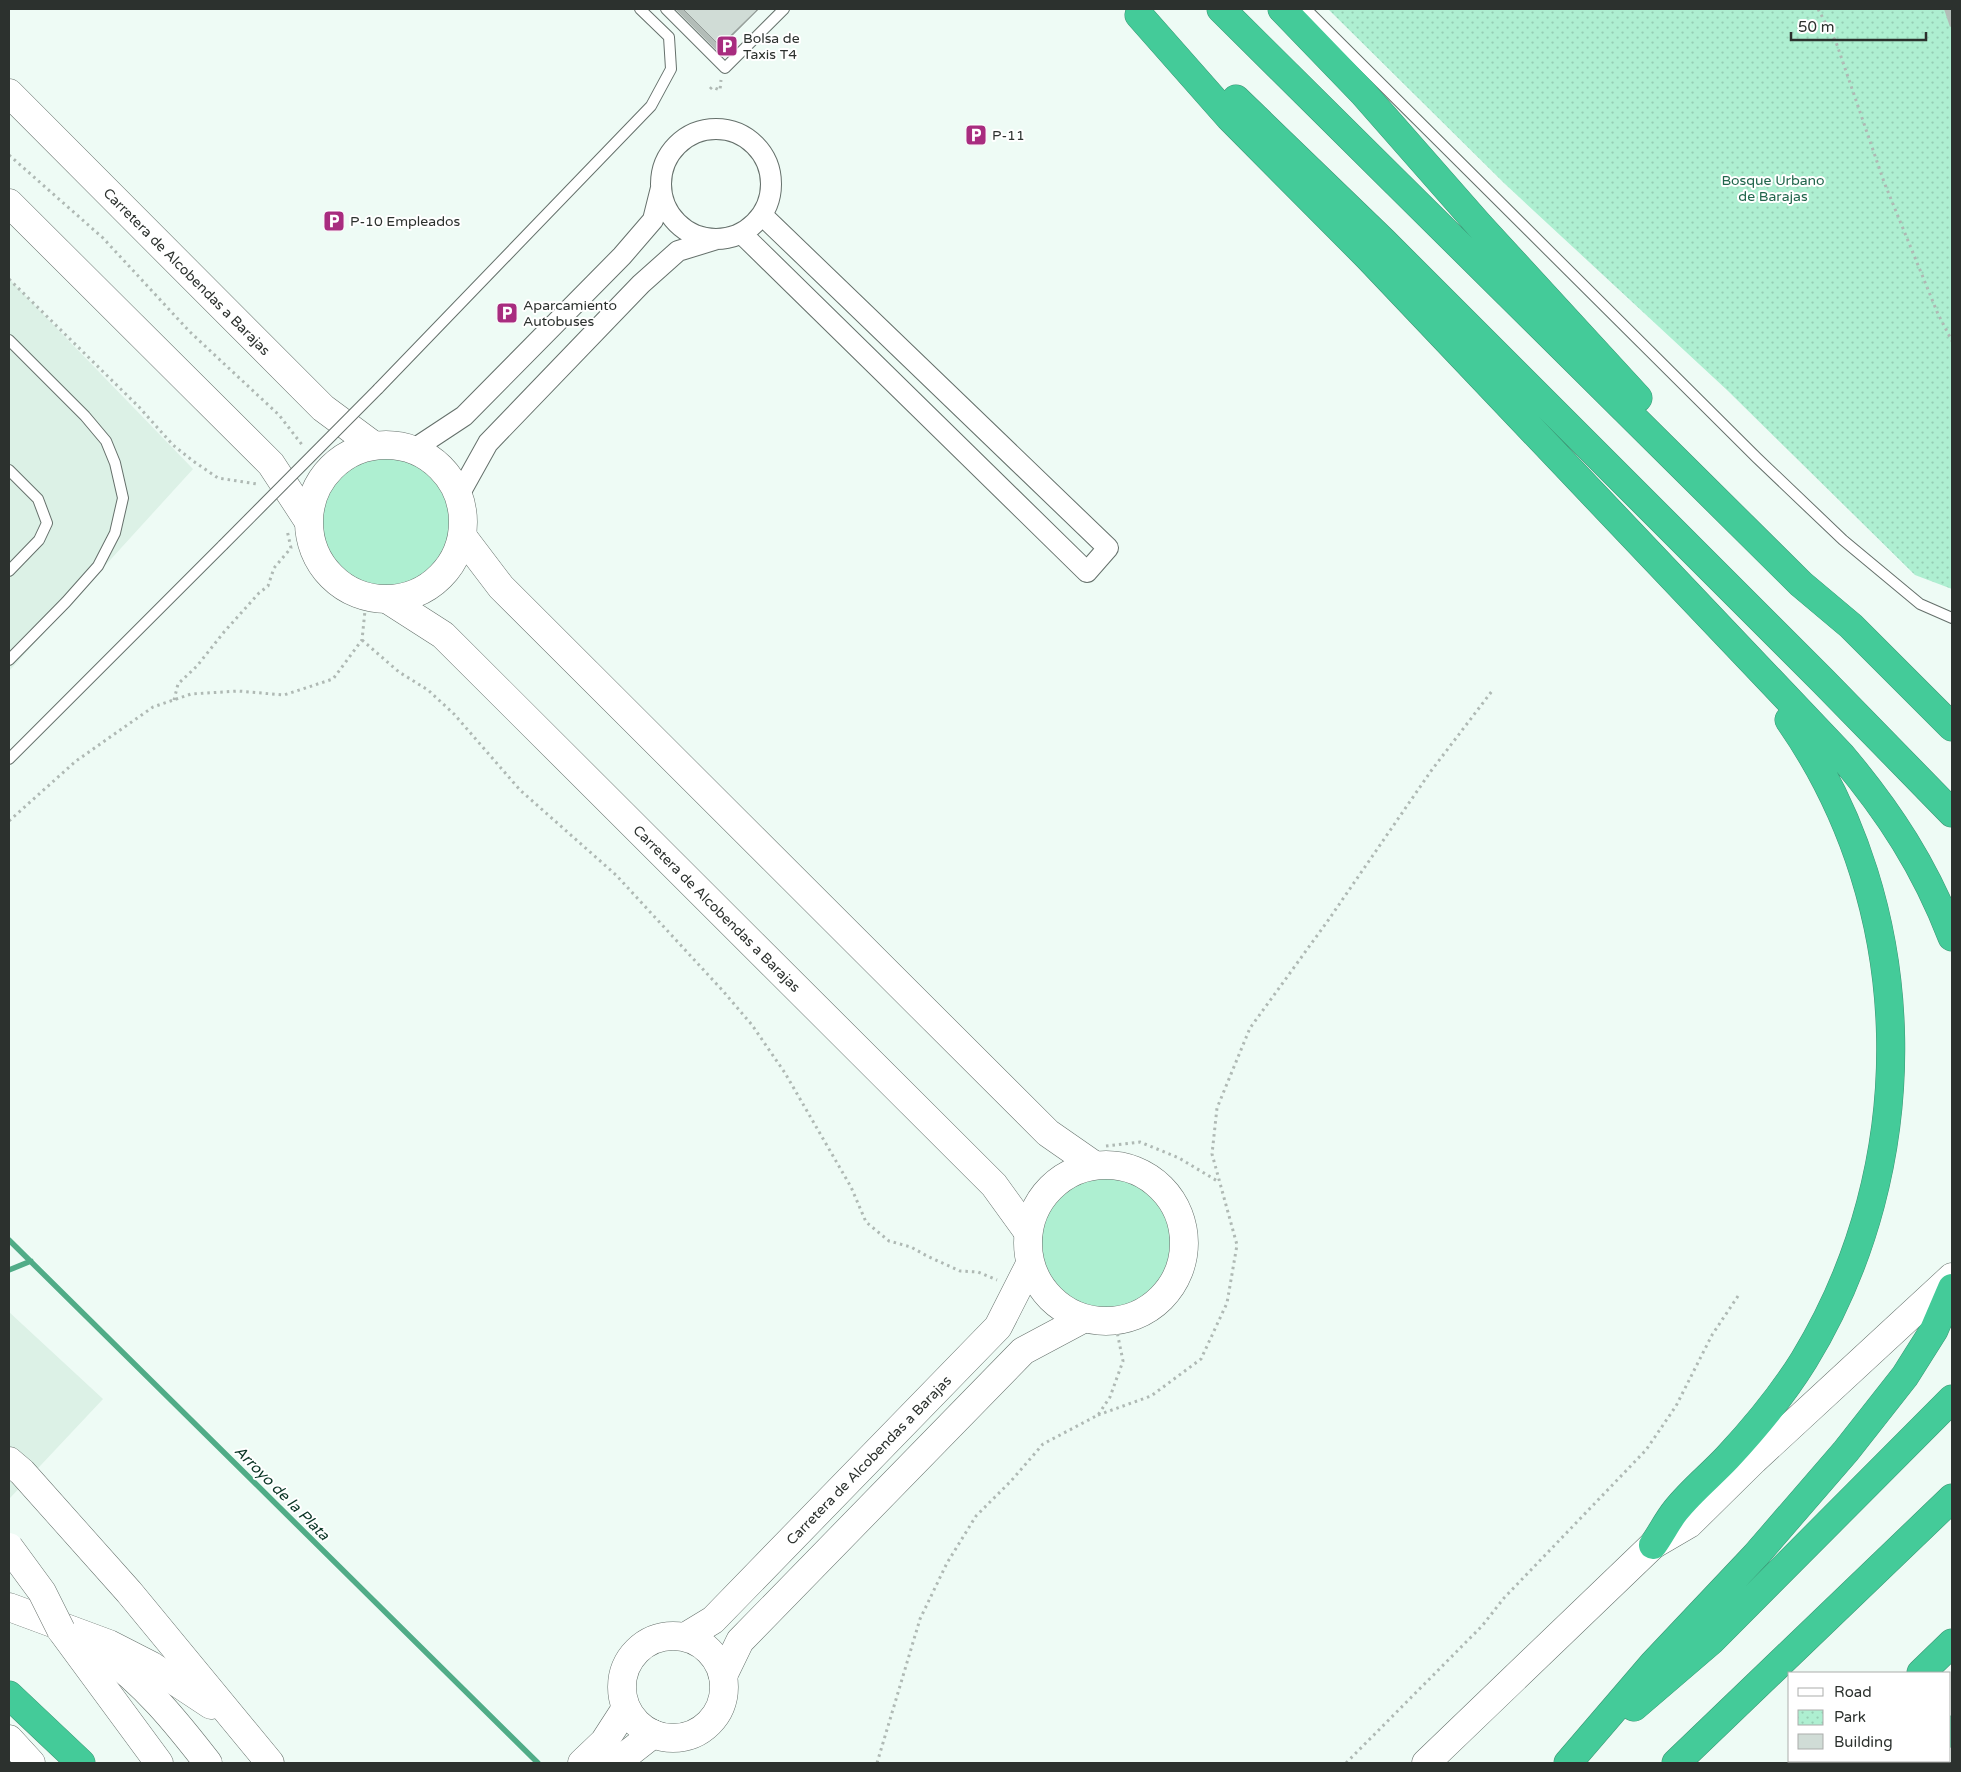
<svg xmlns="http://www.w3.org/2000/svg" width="1961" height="1772" viewBox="0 0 1961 1772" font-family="'Varela Round',sans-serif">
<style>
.built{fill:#dcf1e6}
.park{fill:url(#park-dots)}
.garden{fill:#aeefd1}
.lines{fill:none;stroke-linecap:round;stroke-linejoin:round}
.stream{stroke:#50ac87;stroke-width:5.5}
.lane-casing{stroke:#65706b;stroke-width:12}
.street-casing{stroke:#65706b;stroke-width:22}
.secondary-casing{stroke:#65706b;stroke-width:29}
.highway-casing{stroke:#3c9574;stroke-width:29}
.path{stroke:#afb9b4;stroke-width:3;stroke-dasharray:2.5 4;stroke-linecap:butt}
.lane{stroke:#fff;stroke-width:10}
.street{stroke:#fff;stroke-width:20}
.secondary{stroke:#fff;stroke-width:28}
.highway{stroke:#44cb99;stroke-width:28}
.lane-bridge-casing{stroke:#65706b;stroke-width:12;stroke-linecap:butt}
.secondary-bridge-casing{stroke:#65706b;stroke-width:29;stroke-linecap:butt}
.lane-bridge{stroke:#fff;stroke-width:10}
.secondary-bridge{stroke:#fff;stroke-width:28}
.wall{fill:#b3bdb8}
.shaded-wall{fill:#929a96}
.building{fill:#d0dcd6;stroke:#929a96}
.labels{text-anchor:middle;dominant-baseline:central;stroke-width:4;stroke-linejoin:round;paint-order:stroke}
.poi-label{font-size:14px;fill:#2c312e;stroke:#fff;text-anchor:start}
.park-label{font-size:14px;fill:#21664c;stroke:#fff}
.street-label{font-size:14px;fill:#2c312e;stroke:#fff}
.water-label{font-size:15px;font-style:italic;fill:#093424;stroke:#fff}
</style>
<defs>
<pattern id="park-dots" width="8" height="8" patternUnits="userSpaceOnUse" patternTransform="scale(1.25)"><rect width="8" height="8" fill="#aeefd1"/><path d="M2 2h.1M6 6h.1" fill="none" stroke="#96cdb4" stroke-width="1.8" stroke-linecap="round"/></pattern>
</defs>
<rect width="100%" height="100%" fill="#eefbf5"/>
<path class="built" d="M9,279L193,469L9,671Z
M9,1312L103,1399L9,1499Z"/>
<path class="park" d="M1328,9H1952V589L1915,575L1727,390L1505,184Z"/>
<path class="garden" d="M318 522a66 66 0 1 1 132 0a66 66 0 1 1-132 0Z
M1040 1243a66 66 0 1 1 132 0a66 66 0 1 1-132 0Z"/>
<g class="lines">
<path class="stream" d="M9,1240L538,1763
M9,1270L31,1261"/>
<g class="lane-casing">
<path id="lane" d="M666,9L725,68L784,9
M1306,9L1757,458L1843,540L1920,604L1952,618
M9,340L85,416L106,441L115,463L123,498L115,533L98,566L66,602L9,660
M378,389L651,106L671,69L669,37L640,9
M9,470L38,499L47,523L39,540L9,571
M9,759L223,545"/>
</g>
<g class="street-casing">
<path id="street" d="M661 184a55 55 0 1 1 110 0a55 55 0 1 1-110 0Z
M741,233L1087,572L1108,548L762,215
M414,449L464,416L622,256L653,220L661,188
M459,495L488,443L641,284L678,251L717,239"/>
</g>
<g class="secondary-casing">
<g id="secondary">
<path id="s1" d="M9,93L323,408L373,445"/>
<path d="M9,203L271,464L307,519"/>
<circle cx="386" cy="522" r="77"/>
<path d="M463,537L501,587L1048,1133L1094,1165"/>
<path id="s2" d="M390,601L443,635L994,1185L1028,1232"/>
<circle cx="1106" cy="1243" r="78"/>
<path d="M9,1461L22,1472L129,1592L270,1763"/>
<path d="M9,1607L109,1644L152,1666L211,1705"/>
<path d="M61,1630L159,1763"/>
<circle cx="673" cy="1687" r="51"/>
<path id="s3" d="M685,1637L713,1620L998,1327L1030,1264"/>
<path d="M102,1653C144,1682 177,1723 208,1763"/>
<path d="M723,1676L740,1641L1023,1351L1083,1319"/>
<path d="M9,1739L31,1763"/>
<path d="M582,1763L604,1742L626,1708"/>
<path d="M616,1763L653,1734"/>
<path d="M1426,1763L1653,1545L1689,1524L1754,1460L1952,1277"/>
</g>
</g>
<g class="highway-casing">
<path id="highway" d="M1221,9L1801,584L1851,626L1952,727
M1282,9L1363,93L1479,225L1638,398
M1139,15L1229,117L1367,256L1842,756C1890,813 1925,867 1952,937
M1236,99L1383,241L1823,681L1952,813
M1653,1545C1661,1534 1667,1521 1676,1510C1691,1491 1711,1475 1727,1458C1754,1429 1783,1394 1804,1360C1923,1165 1921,909 1789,720
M1921,1673L1952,1643
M9,1695L81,1763
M1634,1707L1711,1641L1952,1399
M1950,1733L1952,1730
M1568,1763L1653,1664L1756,1555L1846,1451L1905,1376L1934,1330L1952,1288
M1676,1763L1952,1498
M1828,1763L1831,1761
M1925,1763L1927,1761"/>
</g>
<path class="path" d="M1818,9L1836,42L1884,182L1938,314L1952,341
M710,89L712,87L720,90L721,80
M9,155L103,238L190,332L279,415L303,446
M9,279L139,407L173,445L193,461L218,478L257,484
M319,467L325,475
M362,640L399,672L428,690L454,714L520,790L616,875L723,991L752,1025L785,1073L851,1187L866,1222L889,1241L911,1247L927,1256L960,1271L978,1272L997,1280
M174,700L178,684L197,666L224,632L259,593L268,586L274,568L291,548L287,530
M9,821L76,761L153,707L191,694L238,691L284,695L333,679L362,640L366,601
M1106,1146L1140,1142L1179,1158L1219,1182
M1098,1415L1151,1396L1201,1359L1227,1303L1237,1245L1212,1154L1217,1108L1250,1028L1327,922L1431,771L1492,691
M877,1763L920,1619L947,1563L976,1516L1011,1481L1043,1444L1098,1415L1110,1397L1123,1361L1115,1322
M1346,1763L1482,1626L1504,1598L1646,1450L1676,1406L1712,1335L1740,1293"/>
<use href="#lane" class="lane"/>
<use href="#street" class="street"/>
<use href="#secondary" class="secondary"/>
<use href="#highway" class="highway"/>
<g class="lane-bridge-casing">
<path id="lane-bridge" d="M223,545L378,389"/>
</g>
<g class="secondary-bridge-casing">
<path id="secondary-bridge" d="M9,1547L42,1592L61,1630"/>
</g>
<use href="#lane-bridge" class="lane-bridge"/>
<use href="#secondary-bridge" class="secondary-bridge"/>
</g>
<path class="wall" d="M675,9H759L717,51Z
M1944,9H1952V26L1950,27Z"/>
<path class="shaded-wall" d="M758,9H759L717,51L720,46Z"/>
<path class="building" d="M683,9H758L720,46Z"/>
<defs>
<g id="parking-square" transform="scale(1.125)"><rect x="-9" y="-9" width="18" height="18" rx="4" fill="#a82c7f" stroke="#fff"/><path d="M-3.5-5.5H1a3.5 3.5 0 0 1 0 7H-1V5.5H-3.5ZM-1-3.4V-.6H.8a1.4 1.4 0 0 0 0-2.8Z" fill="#fff"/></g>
</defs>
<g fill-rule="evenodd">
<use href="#parking-square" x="727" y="46"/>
<use href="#parking-square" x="976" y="135"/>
<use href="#parking-square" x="334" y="221"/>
<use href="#parking-square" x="507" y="313"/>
</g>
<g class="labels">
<g class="poi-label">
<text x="743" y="38">Bolsa de<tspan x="743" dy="16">Taxis T4</tspan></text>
<text x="992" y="135">P-11</text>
<text x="350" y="221">P-10 Empleados</text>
<text x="523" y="305">Aparcamiento<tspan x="523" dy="16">Autobuses</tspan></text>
</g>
<g class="park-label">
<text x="1773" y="180">Bosque Urbano<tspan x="1773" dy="16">de Barajas</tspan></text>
</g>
<g class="street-label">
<text stroke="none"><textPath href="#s1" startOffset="252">Carretera de Alcobendas a Barajas</textPath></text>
<text stroke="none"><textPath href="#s2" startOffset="450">Carretera de Alcobendas a Barajas</textPath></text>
<text stroke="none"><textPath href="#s3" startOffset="256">Carretera de Alcobendas a Barajas</textPath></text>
</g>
<g class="water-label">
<text transform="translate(282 1493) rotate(45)">Arroyo de la Plata</text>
</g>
</g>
<rect width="1961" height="1772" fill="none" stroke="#2c312e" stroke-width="20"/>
<rect x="1788" y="1672" width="162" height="90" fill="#ffffff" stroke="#abadab"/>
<rect x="1798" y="1688" width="25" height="8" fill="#ffffff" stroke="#abadab"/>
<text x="1834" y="1697" font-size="15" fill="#2c312e">Road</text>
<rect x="1798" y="1710" width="25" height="15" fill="url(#park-dots)" stroke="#abadab"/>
<text x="1834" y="1722" font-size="15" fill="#2c312e">Park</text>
<rect x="1798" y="1734" width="25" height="15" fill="#d0dcd6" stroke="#abadab"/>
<text x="1834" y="1747" font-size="15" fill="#2c312e">Building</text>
<path d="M1791 32v8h135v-8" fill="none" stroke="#2c312e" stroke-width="2.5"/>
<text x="1798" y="32" font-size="15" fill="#2c312e" stroke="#ffffff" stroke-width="4" paint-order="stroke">50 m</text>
</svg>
